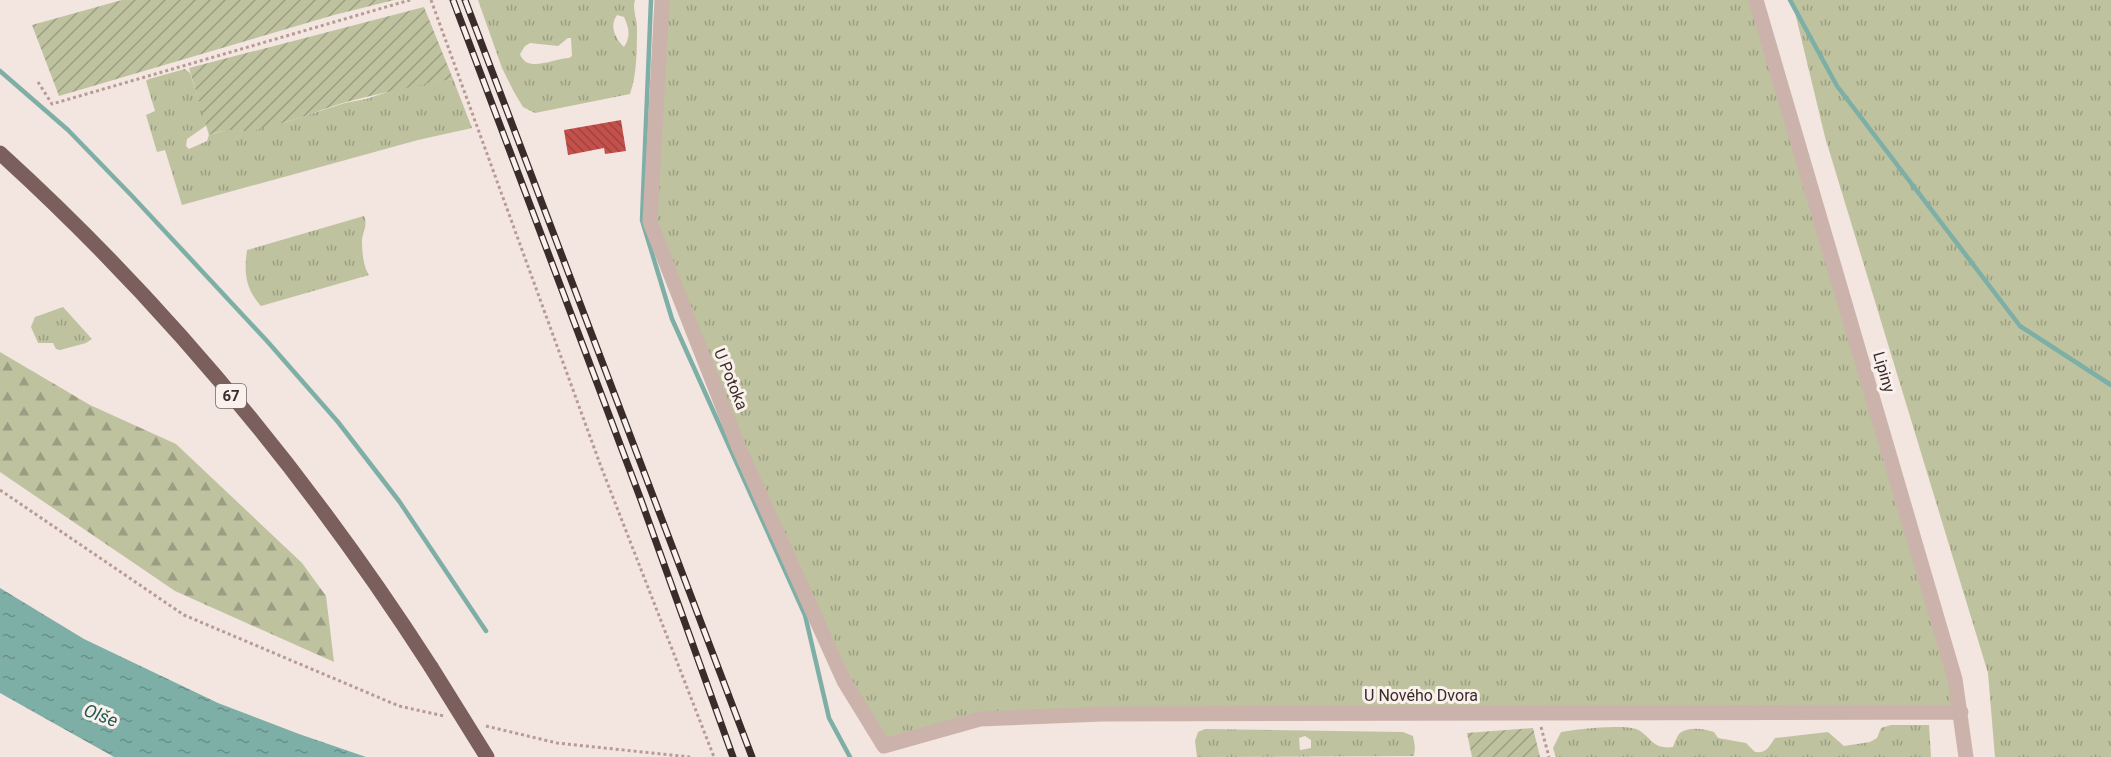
<svg xmlns="http://www.w3.org/2000/svg" width="2111" height="757" viewBox="0 0 2111 757" font-family="Roboto,sans-serif">
<style>
.grass{fill:url(#grass-tufts);fill-rule:evenodd}
.forest{fill:url(#forest-firs)}
.garden{fill:url(#garden-furrows)}
.water{fill:url(#water-ripples)}
.lines{fill:none;stroke-linecap:round;stroke-linejoin:round}
.stream{stroke:#7eafa7;stroke-width:4.5}
.building{fill:url(#building-back-hatch)}
.path{stroke:#b79c95;stroke-width:3;stroke-dasharray:3 3;stroke-linecap:butt}
.street{stroke:#cbb3ab;stroke-width:15}
.primary{stroke:#7a5f5c;stroke-width:15}
.rail-casing{stroke:#392c2a;stroke-width:7}
.rail{stroke:#faf0ec;stroke-width:4.5;stroke-dasharray:14;stroke-linecap:butt}
.primary-bridge{stroke:#7a5f5c;stroke-width:15}
.labels{text-anchor:middle;dominant-baseline:central;stroke-width:6;stroke-linejoin:round;paint-order:stroke}
.shield{fill:#faf0ec;stroke:#736764;stroke-width:1.5}
.shield-label{font-size:15px;font-weight:bold;fill:#392c2a}
.street-label{font-size:16px;fill:#392c2a;stroke:#faf0ec}
.water-label{font-size:18px;font-style:italic;fill:#205a51;stroke:#faf0ec}
</style>
<defs>
<pattern id="grass-tufts" width="24" height="20" patternUnits="userSpaceOnUse" patternTransform="scale(1.5)"><rect width="24" height="20" fill="#bec29f"/><path d="M3 7l-1-3M5 7V3M7 7l1-3M15 17l-1-3M17 17v-4M19 17l1-3" fill="none" stroke="#9b9e82"/></pattern>
<pattern id="forest-firs" width="22" height="20" patternUnits="userSpaceOnUse" patternTransform="scale(1.5)"><rect width="22" height="20" fill="#bec29f"/><path d="M5 1l3.5 6h-7zM16 11l3.5 6h-7z" fill="#9b9e82"/></pattern>
<pattern id="garden-furrows" width="10" height="10" patternUnits="userSpaceOnUse" patternTransform="scale(1.5)"><rect width="10" height="10" fill="#bec29f"/><path d="M-1 1l2-2M0 10L10 0M9 11l2-2" fill="none" stroke="#9b9e82"/></pattern>
<pattern id="water-ripples" width="26" height="14" patternUnits="userSpaceOnUse" patternTransform="scale(1.5)"><rect width="26" height="14" fill="#7eafa7"/><path d="M2 4q2-2 4 0t4 0M15 11q2-2 4 0t4 0" fill="none" stroke="#688f88"/></pattern>
<pattern id="building-back-hatch" width="6" height="6" patternUnits="userSpaceOnUse" patternTransform="scale(1.5)"><rect width="6" height="6" fill="#c4504c"/><path d="M-1 5l2 2M0 0l6 6M5-1l2 2" fill="none" stroke="#a0433f"/></pattern>
</defs>
<rect width="100%" height="100%" fill="#f3e5df"/>
<path class="grass" d="M478,0H635C632,9 637,19 637,28C637,48 637,75 630,94L535,113L523,107L514,92L502,68ZM617,15L624,17C629,28 631,36 624,47C615,38 609,26 617,15ZM568,38H571L572,56L569,58C554,58 527,74 520,54L525,46L530,43L558,46Z
M662,0H1756L1961,712L980,719L884,746L844,681L650,222Z
M1792,0H2111V757H1995L1988,673L1825,137Z
M185,69L190,73L207,125L187,139L186,146L189,149L207,141L209,135L230,129L246,131L286,122L345,103L366,99L403,87L453,79L472,128L418,140L182,205L165,150L157,152L146,115L155,111L146,81L149,79Z
M364,216C368,225 363,231 362,240C362,251 363,266 369,275L261,306C245,288 244,273 247,250Z
M63,307L92,339L86,343L60,350L56,349L53,343H38L31,327L35,317Z
M1891,725H1929L1931,757H1556L1553,748L1561,732C1576,729 1623,724 1636,729C1651,735 1651,750 1673,747C1675,742 1677,736 1680,733C1689,726 1705,729 1714,732L1718,738L1746,743L1755,752C1767,753 1768,748 1775,738L1828,732L1844,746L1870,742L1877,738L1881,728Z
M1205,729L1403,732L1413,736L1415,747L1414,756L1197,757L1195,741L1198,732ZM1305,736L1311,740V748L1300,750L1299,738Z"/>
<path class="forest" d="M0,352L90,405L176,444L302,563L326,596L334,662L175,591L0,472Z"/>
<path class="garden" d="M122,0H394L334,15L59,96L32,25Z
M424,7L453,79C417,85 381,93 346,102C325,108 305,117 285,122C275,125 253,132 244,131C230,129 223,130 209,135L189,68Z
M1533,728L1540,757H1472L1467,733Z"/>
<path class="water" d="M0,588L84,639L218,703L299,734L366,757H114L0,693Z"/>
<g class="lines">
<path class="stream" d="M651,0L642,220L672,319L805,615L829,718L850,757
M1790,0L1837,86L2020,326L2111,385
M0,71L68,130L132,196L267,341L338,422L399,501L486,631"/>
</g>
<path class="building" d="M621,120L626,151L605,154L604,148L568,155L564,130Z"/>
<g class="lines">
<path class="path" d="M431,0L600,464L714,757
M38,82L52,104L410,0
M0,490L184,615L399,706L444,716
M486,726L557,743L690,757
M1541,727L1549,757"/>
<path class="street" d="M662,0L650,222L739,448L844,681L884,746L980,719L1102,714L1961,712
M1756,0L1955,679L1966,757"/>
<path class="primary" d="M0,153C165,303 310,479 431,667"/>
<g class="rail-casing">
<path id="rail" d="M453,0L641,500L733,757
M465,0L752,757"/>
</g>
<use href="#rail" class="rail"/>
<path class="primary-bridge" d="M431,667L487,757"/>
</g>
<g class="labels">
<rect class="shield" x="216" y="384" width="30" height="24" rx="4.5"/>
<g class="shield-label">
<text x="231" y="396">67</text>
</g>
<g class="street-label">
<text transform="translate(1884 372) rotate(74)">Lipiny</text>
<text transform="translate(731 379) rotate(68)">U Potoka</text>
<text x="1421" y="695">U Nového Dvora</text>
</g>
<g class="water-label">
<text transform="translate(101 715) rotate(21)">Olše</text>
</g>
</g>
</svg>
